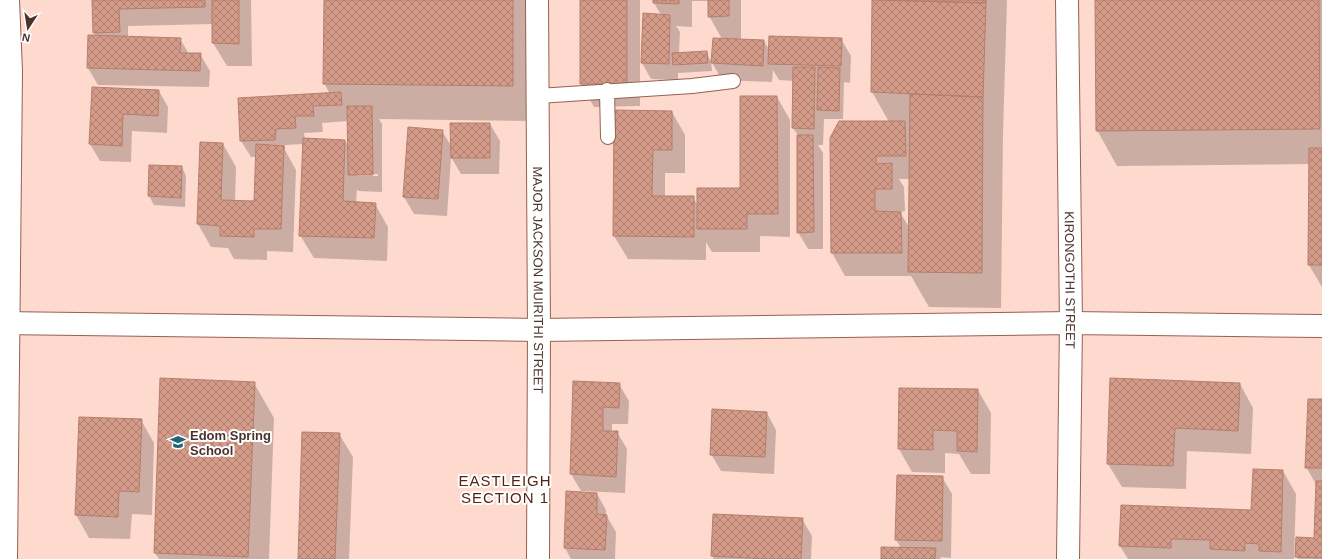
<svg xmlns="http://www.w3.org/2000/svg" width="1322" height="559" viewBox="0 0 1322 559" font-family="Helvetica,sans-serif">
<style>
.shadow{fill:#0003;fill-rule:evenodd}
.building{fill:url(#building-cross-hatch);stroke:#b57e6d}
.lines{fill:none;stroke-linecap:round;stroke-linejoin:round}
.lane-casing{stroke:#966151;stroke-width:16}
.street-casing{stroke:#966151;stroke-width:24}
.secondary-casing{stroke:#966151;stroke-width:24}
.lane{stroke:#fff;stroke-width:14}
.street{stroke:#fff;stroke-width:22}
.secondary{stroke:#fff;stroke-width:22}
.labels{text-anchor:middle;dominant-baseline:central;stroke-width:4;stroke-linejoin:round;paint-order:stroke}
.street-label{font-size:13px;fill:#4b332c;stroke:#fff}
.poi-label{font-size:13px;font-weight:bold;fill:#4b332c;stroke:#fff;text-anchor:start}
.quarter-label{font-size:15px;letter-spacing:1px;fill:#532516;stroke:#fff}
</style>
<defs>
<pattern id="building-cross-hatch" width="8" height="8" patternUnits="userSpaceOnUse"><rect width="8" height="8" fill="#d49b89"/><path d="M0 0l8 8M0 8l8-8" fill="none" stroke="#ae7f70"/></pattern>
</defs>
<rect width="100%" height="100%" fill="#fed9cd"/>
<path class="shadow" d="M93,0H251L252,66H227L213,43V24L128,26V37L180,39L189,54H200L210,71L209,87L98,85L88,68L96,36L94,32Z
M325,0H533L532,121L379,119L382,124V192L358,191L357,189L356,203L375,204L388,227L387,261L314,258L300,235L304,144L285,145V150L296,170L293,252L267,251V260L234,259L228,248L211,247L198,224L223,144L236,167L235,202H255L257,157H251L241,141L330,94L324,83ZM348,121L349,147L345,141L305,139L304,133L323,132L322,123ZM357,174H378V176H357Z
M581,0H640V106L594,107L581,84Z
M654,0H741V40L764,41L770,51L841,39L851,56L850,83L844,82L843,119H824L823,145H818L823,153V249H808L798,232V135L793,128L794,81L779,80L773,70L772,82L722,80L711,61L712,71L678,73V80L651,79L642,63L661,15L654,3ZM692,1H709V16L722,39L712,63L706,52L679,53L680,32L676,26L692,27Z
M874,0H1007L1003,133L1001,308L929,307L911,276H845L832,253L831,138L889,122L872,92ZM899,179H910V229L900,212L905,211L904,187Z
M1096,0H1322V287L1309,265L1310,164L1117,166L1097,130Z
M93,88L159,91L168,107L167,133L132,131L131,162L100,161L90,144Z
M777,97L790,120V237L760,236V252H712L706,242V260L628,259L614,236L615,111L672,112L685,135V173H665V197H693L698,206L741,189Z
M490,124L500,141L499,174H461L451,157L447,216L414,214L404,197L442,131L452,147Z
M150,166L182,167L186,176L185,207L154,205L149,196Z
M254,383L274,418L269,559H159L155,553Z
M574,383L619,384L629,401L628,424H612V432H617L627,449L625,493L581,491L571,474Z
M1240,384L1253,408L1251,454L1187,451L1186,489L1122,487L1108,464Z
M900,389L978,390L991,413L990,474H971L959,454L945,453V473L912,472L899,449Z
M1322,400V559H1298L1296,557L1315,539L1317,486L1306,467Z
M767,413L776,430L774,474L721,471L711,454Z
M141,420L154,443L152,515L132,514L130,539L89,538L76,515Z
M339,434L353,457L349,559H299Z
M1283,471L1296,494L1294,559H1128L1120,546L1252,511Z
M942,477L952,494L951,558L940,557L941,559H882L901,548L896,540Z
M597,494L606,510V515L616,532L615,559H571L565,548Z
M802,519L812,536L811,559H714L712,556Z"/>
<path class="building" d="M92,0H205V7L119,9L120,32L93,33Z
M212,0H239V44L212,43Z
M324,0H513V86L323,84Z
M580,0H627V84H580Z
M653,0H679V4L653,3Z
M708,0H729V16L708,17Z
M872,0L986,3L983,97L871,92Z
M885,0H986V3Z
M1095,0H1319L1320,129L1096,131Z
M643,13L670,15L669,64L641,63Z
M88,35L181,38L180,53H201L200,71L87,68Z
M769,36L842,38L841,66L768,64Z
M713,38L764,40L763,66L711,63Z
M707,51L708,63L673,65L672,53Z
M793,67H815L814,129L792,128Z
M818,67L840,68L839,111L817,110Z
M92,87L159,90L158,116L123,114L122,146L89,144Z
M341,92L342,105L313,106L314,116H295L296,128L276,129L275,140L240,141L238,98Z
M910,94L983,97L982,273L908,272Z
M740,96H777L778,214H747V229H697V188H740Z
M347,106H372L373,175H348Z
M614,110L672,111V150H653L652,196H694V237L613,236Z
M839,121H905L906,156H876V164L892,163V189H875V211L901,212L902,253H831L830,138Z
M450,123H490V158H451Z
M408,127L443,130L438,199L403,197Z
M797,135H813L814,232L797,233Z
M303,138L345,140L343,201L376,203L374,238L299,236Z
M200,142L223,143L221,200L254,201L256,144L284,146L281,229H254V237L220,236V226L197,224Z
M1309,148H1322V265H1308Z
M149,165L182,166L181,198L148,196Z
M160,378L255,382L248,557L154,553Z
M1110,378L1240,383L1238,431L1175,428L1173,466L1107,464Z
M573,381L620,383L619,408L603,407V431H618L616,477L570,474Z
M899,388L978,389L977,452L957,451V431L933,430V450L898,449Z
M1308,399H1322V468H1305Z
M712,409L767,412L765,457L710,455Z
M79,417L142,419L139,492L119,491L118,517L75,515Z
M302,432L340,433L335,559H298Z
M1253,469L1283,470L1281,552L1259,551V544L1245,543V551L1210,549V540L1171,539V548L1119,546L1121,505L1251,510Z
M897,475L943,476L942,541L895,540Z
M1316,481H1322V558L1295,557L1296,537L1314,538Z
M566,491L597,493V514L607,515L605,550L564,548Z
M713,514L803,518L801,559H767L711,556Z
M881,547L936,548L935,559H881Z"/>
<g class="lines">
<g class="lane-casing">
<path id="lane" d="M607,90L608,137
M538,96L692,86L733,81"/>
</g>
<g class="street-casing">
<path id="street" d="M0,323L539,330L1071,323L1322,326"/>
</g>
<g class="secondary-casing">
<g id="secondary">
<path id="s1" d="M537,0L539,330L538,559"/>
<path id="s2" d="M1067,0L1071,323L1068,559"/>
<path d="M6,559L11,71L8,0"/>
</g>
</g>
<use href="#lane" class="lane"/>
<use href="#street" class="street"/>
<use href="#secondary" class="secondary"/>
</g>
<defs>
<g id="school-bare" transform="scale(1.2)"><path d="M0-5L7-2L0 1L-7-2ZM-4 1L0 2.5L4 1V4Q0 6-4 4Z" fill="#206576" stroke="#fff" stroke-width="2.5" paint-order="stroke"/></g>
</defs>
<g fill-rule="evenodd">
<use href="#school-bare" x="178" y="442"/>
</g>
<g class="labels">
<g class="street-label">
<text stroke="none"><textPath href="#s1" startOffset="280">MAJOR JACKSON MUIRITHI STREET</textPath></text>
<text stroke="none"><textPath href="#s2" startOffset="280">KIRONGOTHI STREET</textPath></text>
</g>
<g class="poi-label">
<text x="190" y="435">Edom Spring<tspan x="190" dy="15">School</tspan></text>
</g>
<g class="quarter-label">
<text x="505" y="480">EASTLEIGH<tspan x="505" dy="17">SECTION 1</tspan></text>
</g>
</g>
<g transform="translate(28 28) rotate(192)" stroke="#ffffff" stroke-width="3" paint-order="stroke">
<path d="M0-3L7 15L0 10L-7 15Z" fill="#4b332c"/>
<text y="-6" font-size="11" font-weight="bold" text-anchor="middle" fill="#4b332c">N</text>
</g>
</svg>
